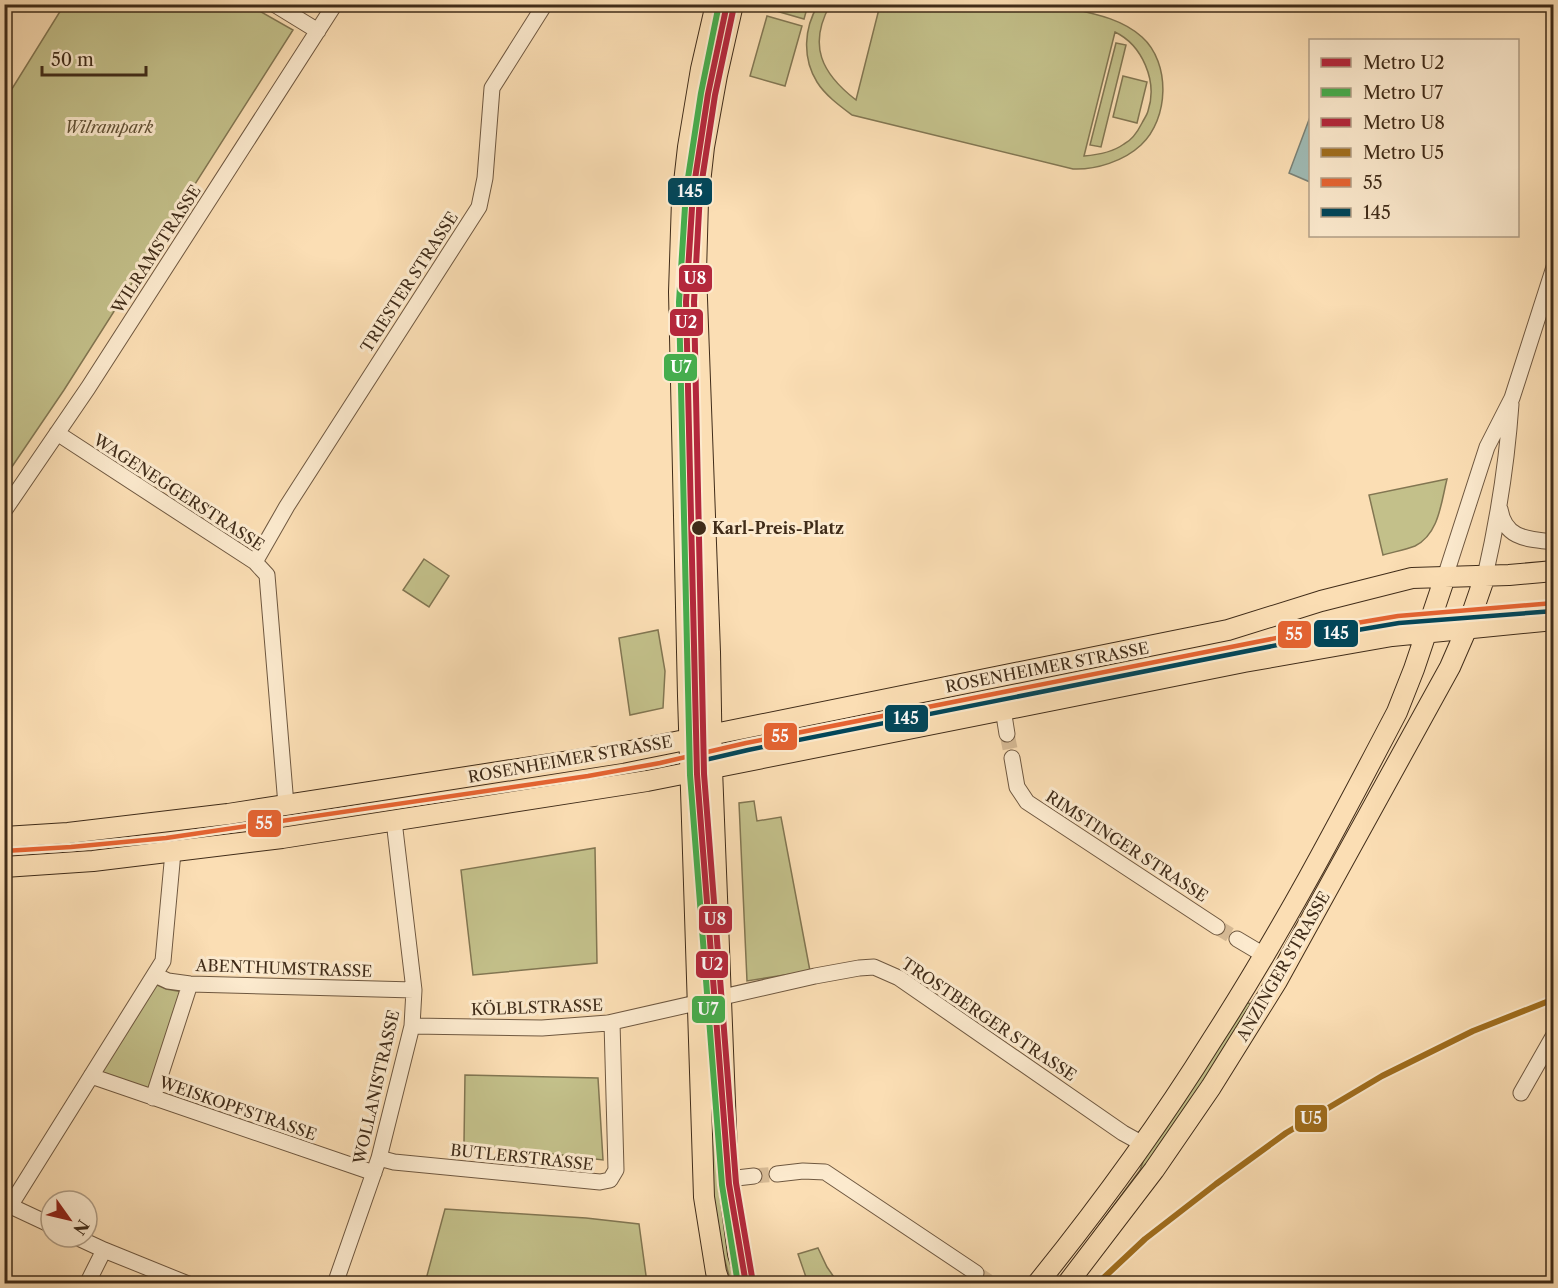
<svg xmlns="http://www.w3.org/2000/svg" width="1558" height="1288" viewBox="0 0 1558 1288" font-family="'Libre Caslon Text',serif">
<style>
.green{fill:#c3c08a;stroke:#827652;stroke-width:1.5;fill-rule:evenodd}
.water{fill:#a0bbb5;stroke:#7a8277;stroke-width:1.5}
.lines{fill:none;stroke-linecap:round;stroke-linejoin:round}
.minor-tunnel{stroke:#d6ba95;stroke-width:15;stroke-dasharray:15 8;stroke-linecap:butt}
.minor-casing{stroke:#6f5840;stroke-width:17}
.major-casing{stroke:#402c19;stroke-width:22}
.minor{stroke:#fceace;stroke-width:15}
.major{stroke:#fbdeb4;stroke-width:20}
.bus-1-casing{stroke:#fceace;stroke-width:9}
.bus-2-casing{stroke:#fceace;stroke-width:9}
.bus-1{stroke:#e66432;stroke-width:4.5}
.bus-2{stroke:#00465a;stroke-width:4.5}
.metro-1-casing{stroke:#fceace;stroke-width:10}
.metro-2-casing{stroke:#fceace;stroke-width:10}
.metro-3-casing{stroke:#fceace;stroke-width:10}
.metro-4-casing{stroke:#fceace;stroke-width:10}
.metro-1{stroke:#b4283c;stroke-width:6}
.metro-2{stroke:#46ad4d;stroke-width:6}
.metro-3{stroke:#b4283c;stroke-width:6}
.metro-4{stroke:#a06e1e;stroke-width:6}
.stop-dot{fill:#402c19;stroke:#fceace;stroke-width:2}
.labels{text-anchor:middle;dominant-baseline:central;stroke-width:6;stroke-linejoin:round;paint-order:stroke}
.park-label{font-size:16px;font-style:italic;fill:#615135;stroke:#fceace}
.street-label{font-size:16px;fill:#402c19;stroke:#fceace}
.stop-label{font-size:16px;font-weight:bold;fill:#402c19;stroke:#fceace;text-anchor:start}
.line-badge{stroke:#fceace;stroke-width:2}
.badge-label{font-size:16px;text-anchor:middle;font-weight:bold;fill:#fff}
</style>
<rect width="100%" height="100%" fill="#fbdeb4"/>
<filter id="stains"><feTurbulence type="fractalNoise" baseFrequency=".00333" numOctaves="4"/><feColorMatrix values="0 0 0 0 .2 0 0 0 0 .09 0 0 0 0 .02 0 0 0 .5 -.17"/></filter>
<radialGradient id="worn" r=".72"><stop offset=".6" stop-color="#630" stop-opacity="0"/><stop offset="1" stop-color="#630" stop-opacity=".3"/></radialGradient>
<path class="green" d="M1052,4C1082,12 1118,15 1142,37C1171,63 1169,119 1141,145C1124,161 1096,170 1073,169L852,115C840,106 825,95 817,82C802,58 804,28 818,5H830C808,45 821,73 856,100L880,5ZM1115,32C1142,45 1158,81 1148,111C1147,115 1144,119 1142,123C1138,131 1132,140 1124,144C1113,152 1097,155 1084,156Z
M64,5H249L293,30L64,390L5,477V100Z
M770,5V4L808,5L804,19L769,9Z
M767,16L802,26L785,86L750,76Z
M1116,43L1126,45L1101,147L1090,145Z
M1123,76L1147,82L1137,123L1113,117Z
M1447,479C1441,503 1439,534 1415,546C1405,550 1393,552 1383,555L1369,495Z
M424,559L449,576L429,607L403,590Z
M658,630L665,671L663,708L630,715L619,638Z
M754,801L757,821L781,817L810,971L747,981L739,803Z
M699,815H703L706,910L711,920V983L705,982Z
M595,848L597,963L473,975L461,870Z
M155,984L166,989L183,992L151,1092L97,1073Z
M1245,1002L1254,1005L1184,1114L1095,1238L1092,1235L1140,1170L1146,1154Z
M711,1022L715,1025L740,1283H731L717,1231L712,1184L706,1025Z
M465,1075L598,1078L603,1160L464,1143Z
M445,1209L586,1218L639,1224L647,1283H425Z
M818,1248L827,1267L838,1283H808L798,1254Z"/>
<path class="water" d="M1310,117V182L1289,173Z"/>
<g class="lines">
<path class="minor-tunnel" d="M1007,734L1012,758
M1217,927L1237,939
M754,1176L777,1174
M976,1273L992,1284"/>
<g class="minor-casing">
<path id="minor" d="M274,4L318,31
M57,433L255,562L267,575L286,805
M1500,509C1505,539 1527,539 1554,542
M4,511L88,388L335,4
M255,562L287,506L479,207L485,178L492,88L545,4
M1485,576C1498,519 1507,462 1511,404
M1445,577L1487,447L1512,398L1554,267
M1003,709L1007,734
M1012,758L1017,787L1027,802L1217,927
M1237,939L1264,955
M155,975L168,981L190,984L414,990
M412,1026L542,1028L608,1023L815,976L859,968L874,967L899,978L1123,1133L1143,1144
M91,1076L374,1173
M1521,1093L1554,1035
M153,1098L190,984
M379,1158L394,1162L600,1182L610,1180L616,1170L612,1022
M777,1174L803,1171L825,1172L976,1273
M728,1179L754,1176
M4,1203L51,1225
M10,1206L163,961L173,852
M76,1237L104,1250L188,1284
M87,1284L104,1250
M335,1284L379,1158L412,1026L414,990L394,821"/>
</g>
<g class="major-casing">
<path id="major" d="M716,4L701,69L688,147L682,200L679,292L688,696L704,1197L716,1272L720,1284
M733,4L717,75L704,147L698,201L696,272L710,652L712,769L728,1179L738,1254L747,1284
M4,837L68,833L228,814L621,753L1228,630L1321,601L1412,578L1509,575L1554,571
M4,867L93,861L282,838L647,781L1244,662L1392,636L1554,620
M1037,1284C1100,1206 1159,1125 1212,1040C1280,935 1339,823 1397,712L1414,669L1445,577
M1067,1284L1154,1170L1211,1087L1277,981L1450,667L1467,628L1485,576"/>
</g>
<use href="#minor" class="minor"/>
<use href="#major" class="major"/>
<g class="bus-1-casing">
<path id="bus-1" d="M4,851L71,847L166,838L588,776L660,763L746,743L1327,628L1398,616L1554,603"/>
</g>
<g class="bus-2-casing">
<path id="bus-2" d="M697,756L687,292L689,201L695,148L708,70L723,6
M692,763L748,750L1328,635L1399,623L1554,611"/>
</g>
<use href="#bus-1" class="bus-1"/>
<use href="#bus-2" class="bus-2"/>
<g class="metro-1-casing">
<path id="metro-1" d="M727,4L708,94L693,192L686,302L697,774L729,1184L746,1284"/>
</g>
<g class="metro-2-casing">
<path id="metro-2" d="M719,4L701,93L686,191L679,302L690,775L722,1185L738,1284"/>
</g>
<g class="metro-3-casing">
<path id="metro-3" d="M734,6L715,95L700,193L694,302L704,774L736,1183L753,1283"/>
</g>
<g class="metro-4-casing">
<path id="metro-4" d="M1097,1284L1145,1239L1216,1184L1286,1133L1382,1076L1473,1031L1554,999"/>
</g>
<use href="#metro-1" class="metro-1"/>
<use href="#metro-2" class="metro-2"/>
<use href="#metro-3" class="metro-3"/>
<use href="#metro-4" class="metro-4"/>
</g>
<circle class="stop-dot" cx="699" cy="528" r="8"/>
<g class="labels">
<g class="park-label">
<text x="109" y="127">Wilrampark</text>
</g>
<g class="street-label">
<text transform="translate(156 249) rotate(-57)">WILRAMSTRASSE</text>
<text transform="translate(409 282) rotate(-57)">TRIESTER STRASSE</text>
<text transform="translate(179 492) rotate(33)">WAGENEGGERSTRASSE</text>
<text transform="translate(1047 667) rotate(-11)">ROSENHEIMER STRASSE</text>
<text transform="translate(570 759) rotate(-10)">ROSENHEIMER STRASSE</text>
<text transform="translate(1127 846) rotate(33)">RIMSTINGER STRASSE</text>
<text transform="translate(1283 966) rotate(-60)">ANZINGER STRASSE</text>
<text transform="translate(284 968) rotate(2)">ABENTHUMSTRASSE</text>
<text transform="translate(537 1007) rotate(-2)">KÖLBLSTRASSE</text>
<text transform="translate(989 1019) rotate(34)">TROSTBERGER STRASSE</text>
<text transform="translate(376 1087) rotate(-77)">WOLLANISTRASSE</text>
<text transform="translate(238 1108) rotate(19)">WEISKOPFSTRASSE</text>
<text transform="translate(522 1157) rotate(6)">BUTLERSTRASSE</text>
</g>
<g class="stop-label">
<text x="712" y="528">Karl-Preis-Platz</text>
</g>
</g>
<g class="line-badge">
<rect x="667" y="177" width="46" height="29" rx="6" fill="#00465a"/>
<rect x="678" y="264" width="35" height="29" rx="6" fill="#b4283c"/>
<rect x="669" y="308" width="35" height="29" rx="6" fill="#b4283c"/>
<rect x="663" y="353" width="35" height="29" rx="6" fill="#46ad4d"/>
<rect x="1313" y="619" width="46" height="29" rx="6" fill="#00465a"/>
<rect x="1277" y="620" width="35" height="29" rx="6" fill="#e66432"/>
<rect x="884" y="704" width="45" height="29" rx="6" fill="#00465a"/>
<rect x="763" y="722" width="35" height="29" rx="6" fill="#e66432"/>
<rect x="247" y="809" width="35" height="29" rx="6" fill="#e66432"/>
<rect x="698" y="905" width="35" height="29" rx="6" fill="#b4283c"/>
<rect x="695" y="950" width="34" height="29" rx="6" fill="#b4283c"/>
<rect x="691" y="995" width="35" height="29" rx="6" fill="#46ad4d"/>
<rect x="1294" y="1104" width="34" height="29" rx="6" fill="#a06e1e"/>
</g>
<g class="badge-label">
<text x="690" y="197">145</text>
<text x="695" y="284">U8</text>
<text x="686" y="328">U2</text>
<text x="681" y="373">U7</text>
<text x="1336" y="639">145</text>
<text x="1294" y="640">55</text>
<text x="906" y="724">145</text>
<text x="780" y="742">55</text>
<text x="264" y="829">55</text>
<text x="715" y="925">U8</text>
<text x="712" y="970">U2</text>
<text x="708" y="1015">U7</text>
<text x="1311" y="1124">U5</text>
</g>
<rect width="1558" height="1288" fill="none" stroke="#fbdeb4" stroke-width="24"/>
<rect x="6" y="6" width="1546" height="1276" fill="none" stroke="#402c19" stroke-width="3"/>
<rect x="12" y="12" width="1534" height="1264" fill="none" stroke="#402c19" stroke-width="1.5"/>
<rect x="1309" y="39" width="210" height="198" fill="#fceace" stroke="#b19e86" stroke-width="1.5"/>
<rect x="1321" y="58" width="30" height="9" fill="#b4283c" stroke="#b19e86" stroke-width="1.5"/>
<text x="1363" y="69" font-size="18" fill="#402c19">Metro U2</text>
<rect x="1321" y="88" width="30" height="9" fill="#46ad4d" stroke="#b19e86" stroke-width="1.5"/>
<text x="1363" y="99" font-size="18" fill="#402c19">Metro U7</text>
<rect x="1321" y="118" width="30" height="9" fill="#b4283c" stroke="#b19e86" stroke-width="1.5"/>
<text x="1363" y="129" font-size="18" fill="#402c19">Metro U8</text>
<rect x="1321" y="148" width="30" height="9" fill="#a06e1e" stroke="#b19e86" stroke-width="1.5"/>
<text x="1363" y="159" font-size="18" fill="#402c19">Metro U5</text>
<rect x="1321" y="178" width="30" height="9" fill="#e66432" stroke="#b19e86" stroke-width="1.5"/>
<text x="1363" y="189" font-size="18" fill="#402c19">55</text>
<rect x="1321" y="208" width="30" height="9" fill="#00465a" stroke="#b19e86" stroke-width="1.5"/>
<text x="1363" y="219" font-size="18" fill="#402c19">145</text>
<g transform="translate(69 1219) rotate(124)"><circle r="28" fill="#fceace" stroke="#b19e86" stroke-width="1.5"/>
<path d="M0-4.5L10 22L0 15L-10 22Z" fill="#8f2418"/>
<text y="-9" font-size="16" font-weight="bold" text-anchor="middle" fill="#402c19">N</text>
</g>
<path d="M42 66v9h104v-9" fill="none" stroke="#402c19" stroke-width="3"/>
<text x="51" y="66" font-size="18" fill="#402c19" stroke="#fceace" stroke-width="4.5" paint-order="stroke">50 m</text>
<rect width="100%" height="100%" filter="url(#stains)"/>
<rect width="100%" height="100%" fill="url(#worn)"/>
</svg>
